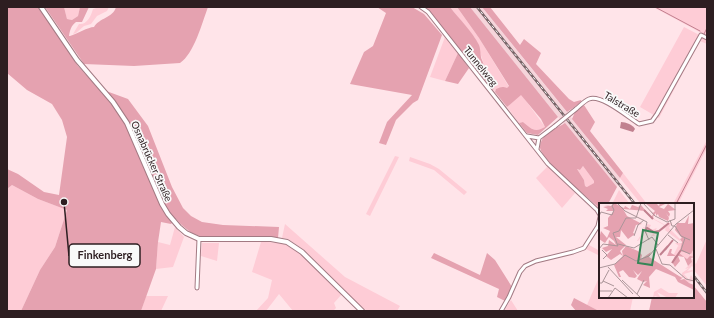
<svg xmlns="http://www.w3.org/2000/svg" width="714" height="318" viewBox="0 0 714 318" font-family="Lato,sans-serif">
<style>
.built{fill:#f5d5db}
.green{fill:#feccd6}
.forest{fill:#e5a2b0;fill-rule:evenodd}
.water{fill:#c1808f}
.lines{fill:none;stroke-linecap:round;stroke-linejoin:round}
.stream{stroke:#c1808f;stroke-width:1}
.street-casing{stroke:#a27a83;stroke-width:5}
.secondary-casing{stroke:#a27a83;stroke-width:6}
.street{stroke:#fff;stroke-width:3}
.secondary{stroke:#fff;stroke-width:4}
.rail-casing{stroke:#776467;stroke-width:2.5}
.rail{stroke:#f9f9f9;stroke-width:1;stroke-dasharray:3;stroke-linecap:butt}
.street-bridge-casing{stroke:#a27a83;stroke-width:5;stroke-linecap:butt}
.street-bridge{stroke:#fff;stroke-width:3}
.labels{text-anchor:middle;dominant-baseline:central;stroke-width:3.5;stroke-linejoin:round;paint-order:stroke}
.street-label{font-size:10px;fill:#2d1e21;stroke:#f9f9f9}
.inset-river{fill:none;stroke:#c1808f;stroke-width:2}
.inset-road{fill:none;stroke:#ab9599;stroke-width:1}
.view{fill:#358556;fill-opacity:0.15;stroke:#358556;stroke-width:2}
.inset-edge{fill:none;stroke:#2d1e21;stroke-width:2}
.leader{fill:none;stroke:#2d1e21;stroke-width:1.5}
.callout-dot{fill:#2d1e21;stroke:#f9f9f9;stroke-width:1.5}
.callout{fill:#f9f9f9;stroke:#2d1e21;stroke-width:1.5}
.callout-label{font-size:11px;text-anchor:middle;font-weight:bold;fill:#2d1e21}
</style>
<rect width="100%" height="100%" fill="#ffe4e9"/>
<path class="built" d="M470,7H482L620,178L617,187L558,117Z"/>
<path class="green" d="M64,7H80L78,16L72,20L67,19Z
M105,7H109L107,11L97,16L91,24L84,26L76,33L73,34L79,24C87,25 91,16 93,9L96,8H104Z
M450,7H457L479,38L509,87L507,88L496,89L495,92L493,90L495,85L487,73L475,38Z
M653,7H707V36Z
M684,27L707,39V44L700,41L659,118L640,107Z
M445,37L458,53L445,81L430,77Z
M521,94L545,127C534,133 532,129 523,122L519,123L507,107Z
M707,140V148L678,204H673Z
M395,156L399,157L370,216L366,214Z
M410,157L430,164L439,169L467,192L464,195L434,170L409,161Z
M548,166L575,193L562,208L536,178Z
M583,166L594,181V183L588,187L585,186L584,180L577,169L580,170Z
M623,173L647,204H641L620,178Z
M12,185L38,199L67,210L55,247L40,270L21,311H7V189Z
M619,190L630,204H612Z
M285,224L345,277L400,306L397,311H367L356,302L304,250L288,239L282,238Z
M175,227L184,237L173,267L156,269L158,242L170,245Z
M707,239V286L693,269V261L696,264Z
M261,242C267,242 274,242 280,243C302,247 326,279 342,294L334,303L336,308L333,311H293L279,294L266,311H256L268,298L272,280L252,272Z
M202,243H219L217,261L201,256Z
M589,245L600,251V256L586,249Z
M600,275V297H633L630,311H599L587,305Z
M146,296H168L161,311H141Z
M511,300L518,311H504Z"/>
<path class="forest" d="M7,7H38L78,66L98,88L128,99L148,126L172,187L183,208L191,216L202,222L223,225L279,227L278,238L270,237L209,238C194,236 186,230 176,219L171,224L161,222L158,242L156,269L141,311H21L40,270L55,247L67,210L38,199L12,185L7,189V169L18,174L44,192L59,195L67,137L62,120L52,104L27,90L7,73Z
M45,7H64L67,19L72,20L78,16L80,7H89L82,22H76C71,26 70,30 69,36H70C77,34 88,27 94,27C99,18 113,18 116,7H208C202,23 194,54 180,63L134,66L84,64Z
M377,7H412L424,14L442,35L418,100L413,103L396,120L386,145L379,143L387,122L412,95L350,84L364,52L373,46L386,13Z
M424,7H450C459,19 472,31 479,45C481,50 480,56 482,60C485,69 490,77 495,85L493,90L444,31L431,13Z
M457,7H470L558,117L538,135L527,133L519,123L523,122C532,129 534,133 545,127L541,119L521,95L507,107L495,92L496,89C501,87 502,86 507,88L509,86L479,38Z
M482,7H490L520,45L524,39L541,53L536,64L569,99L574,102L581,100L582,102L567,112Z
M458,53L469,68L458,84L445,81Z
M584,105L595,122L590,131L623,173L620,178L572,119L575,112Z
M565,123L617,187L608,204H600V210L597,206C586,196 543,161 540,148C540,147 540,143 541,142C544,133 557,128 565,123ZM583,166L594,181V183L587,187L585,186L584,180L577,169L580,170Z
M434,253L480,275L487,253L495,260L512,287L505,301L497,297L499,289L431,258Z
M693,285L707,302V311H649L652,297H693Z
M574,298L599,311H576L571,305Z"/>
<path class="water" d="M621,122C626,122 633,125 635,129L633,132L620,128Z"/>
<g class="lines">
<path class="stream" d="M655,7L700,31
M704,34L707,28
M706,40L707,41
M676,204L707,144"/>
<g class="street-casing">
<path id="street" d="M421,7L428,12L548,164L597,210L600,215
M576,109C580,106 584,101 589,99C601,94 628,117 639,124L652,121L657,114L701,35L707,38
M527,136L539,138
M537,149L539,138L555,126
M197,288L199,239
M501,311L509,297L520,272L525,266L536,261L573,252L584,248L598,226L600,217"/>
</g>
<g class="secondary-casing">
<path id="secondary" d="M41,7L77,60L113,102L127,123L162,204L168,214L179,227L186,233L199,239H271L287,242L302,252L362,311"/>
</g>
<use href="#street" class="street"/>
<use href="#secondary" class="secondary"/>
<g class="rail-casing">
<path id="rail" d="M477,7L635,204
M693,275L707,293"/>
</g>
<use href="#rail" class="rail"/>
<g class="street-bridge-casing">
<path id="street-bridge" d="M555,126L576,109"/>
</g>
<use href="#street-bridge" class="street-bridge"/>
</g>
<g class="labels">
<g class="street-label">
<text transform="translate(481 66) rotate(51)">Tunnelweg</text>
<text transform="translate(622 104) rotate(31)">Talstraße</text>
<text transform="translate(152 161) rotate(66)">Osnabrücker Straße</text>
</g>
</g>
<g transform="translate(599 203)">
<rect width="95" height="95" fill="#ffe4e9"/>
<path d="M54,12L55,16L61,19L66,22L73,19L70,25L81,36L82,39L66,27L67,25L55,31L56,33L55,35L56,33H52L54,31L47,27L49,32L45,29L39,38L43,35H44L39,38H38L45,27L44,24L48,25V21L52,22L50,26L52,27L58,25L56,28H61L65,22L54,16ZM75,37L76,40H83L85,48L87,44L89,49L95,46V55L91,54L88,56L80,50L77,53L72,51H75L79,43L81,44L76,40ZM92,55L95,57V65L93,63L88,68L93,67L95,68L85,71L90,77L92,72L95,77L90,80L95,82L85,78V74L81,77L82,75L72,70L83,74V70L90,65L86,66L93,59ZM62,85L70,90H79L76,95H69L58,89L62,95L56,93L54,95L55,89Z" fill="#feccd6"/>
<path d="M15,0L25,5L26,3L31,6L33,2L39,4L42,2L47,8L24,6L28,13L43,21L37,22L34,30L36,31L29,36L22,27L21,34H17L27,42L21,48L24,53L23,48L27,43L39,48L43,52L42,56L52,49L50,54L83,75L81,77L85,76L90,80L92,78L90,80L95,82V87L79,79L76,74L57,66L50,74L51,85L44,82L48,78L44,79L38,76L43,68L39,72L34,67L38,73L36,75L30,74L24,67L20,69L22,74H20L15,62L24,53L21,51L12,57L7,53L13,46L7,49L3,45L9,43L10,37L17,42L15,38L10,34L6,40L0,36L2,28L8,35L11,28L4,25L9,23V15L15,8H7L9,6L4,4L9,3L5,2L12,3ZM46,0H57L60,3L61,0H68L60,4L65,6L69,1L77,7L69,8L71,11L70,14L67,10L70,15L69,18L60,14L59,11L57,13V10L52,16L54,11L51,7L54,10L56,8ZM90,12L89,21L95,20V45L92,51L81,48L83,39L81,36L83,35L76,27L78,20H86ZM71,46H73L72,50L77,53L80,50L88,56L91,53L95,54L92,55L93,59L89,63L85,54L79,53L81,58L76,64L73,59L76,53H68Z" fill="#e5a2b0"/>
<path class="inset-river" d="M45,7L54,16M47,27L48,25L55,29L60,28L70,20M66,47L74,37M61,52L69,43M73,60L82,47"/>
<path class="inset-road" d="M18,0L26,8L48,19M44,0L56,13L68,19L76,16V0M0,13L2,9L13,12L15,7L13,3L15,0M71,17L73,23H76L82,33L91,37M48,19L46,28L50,37M69,32L79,40M35,33L39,22L45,17M86,35L82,47L91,51M19,41L35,45L53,34L59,42M0,46L4,41L19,43L14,30L20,28L27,15H37L42,0M57,46L63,61L71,62L87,76L95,78M3,47L8,52L4,56M9,64L34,91M0,65L16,61L26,52L37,58L50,53L77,21L95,7M23,77L42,95M4,78L15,83M0,80H3L10,67M0,88H13M38,91L45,77M9,95L16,85L29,95"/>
<path class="view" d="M44,27L59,30L53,62L39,60Z"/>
<rect width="95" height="95" class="inset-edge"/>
</g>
<path class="leader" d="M64 202L69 256"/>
<circle class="callout-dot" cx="64" cy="202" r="4"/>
<rect class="callout" x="69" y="244" width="71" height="23" rx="4"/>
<g class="callout-label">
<text x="105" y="259">Finkenberg</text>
</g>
<rect width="714" height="318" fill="none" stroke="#2d1e21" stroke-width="16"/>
</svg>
